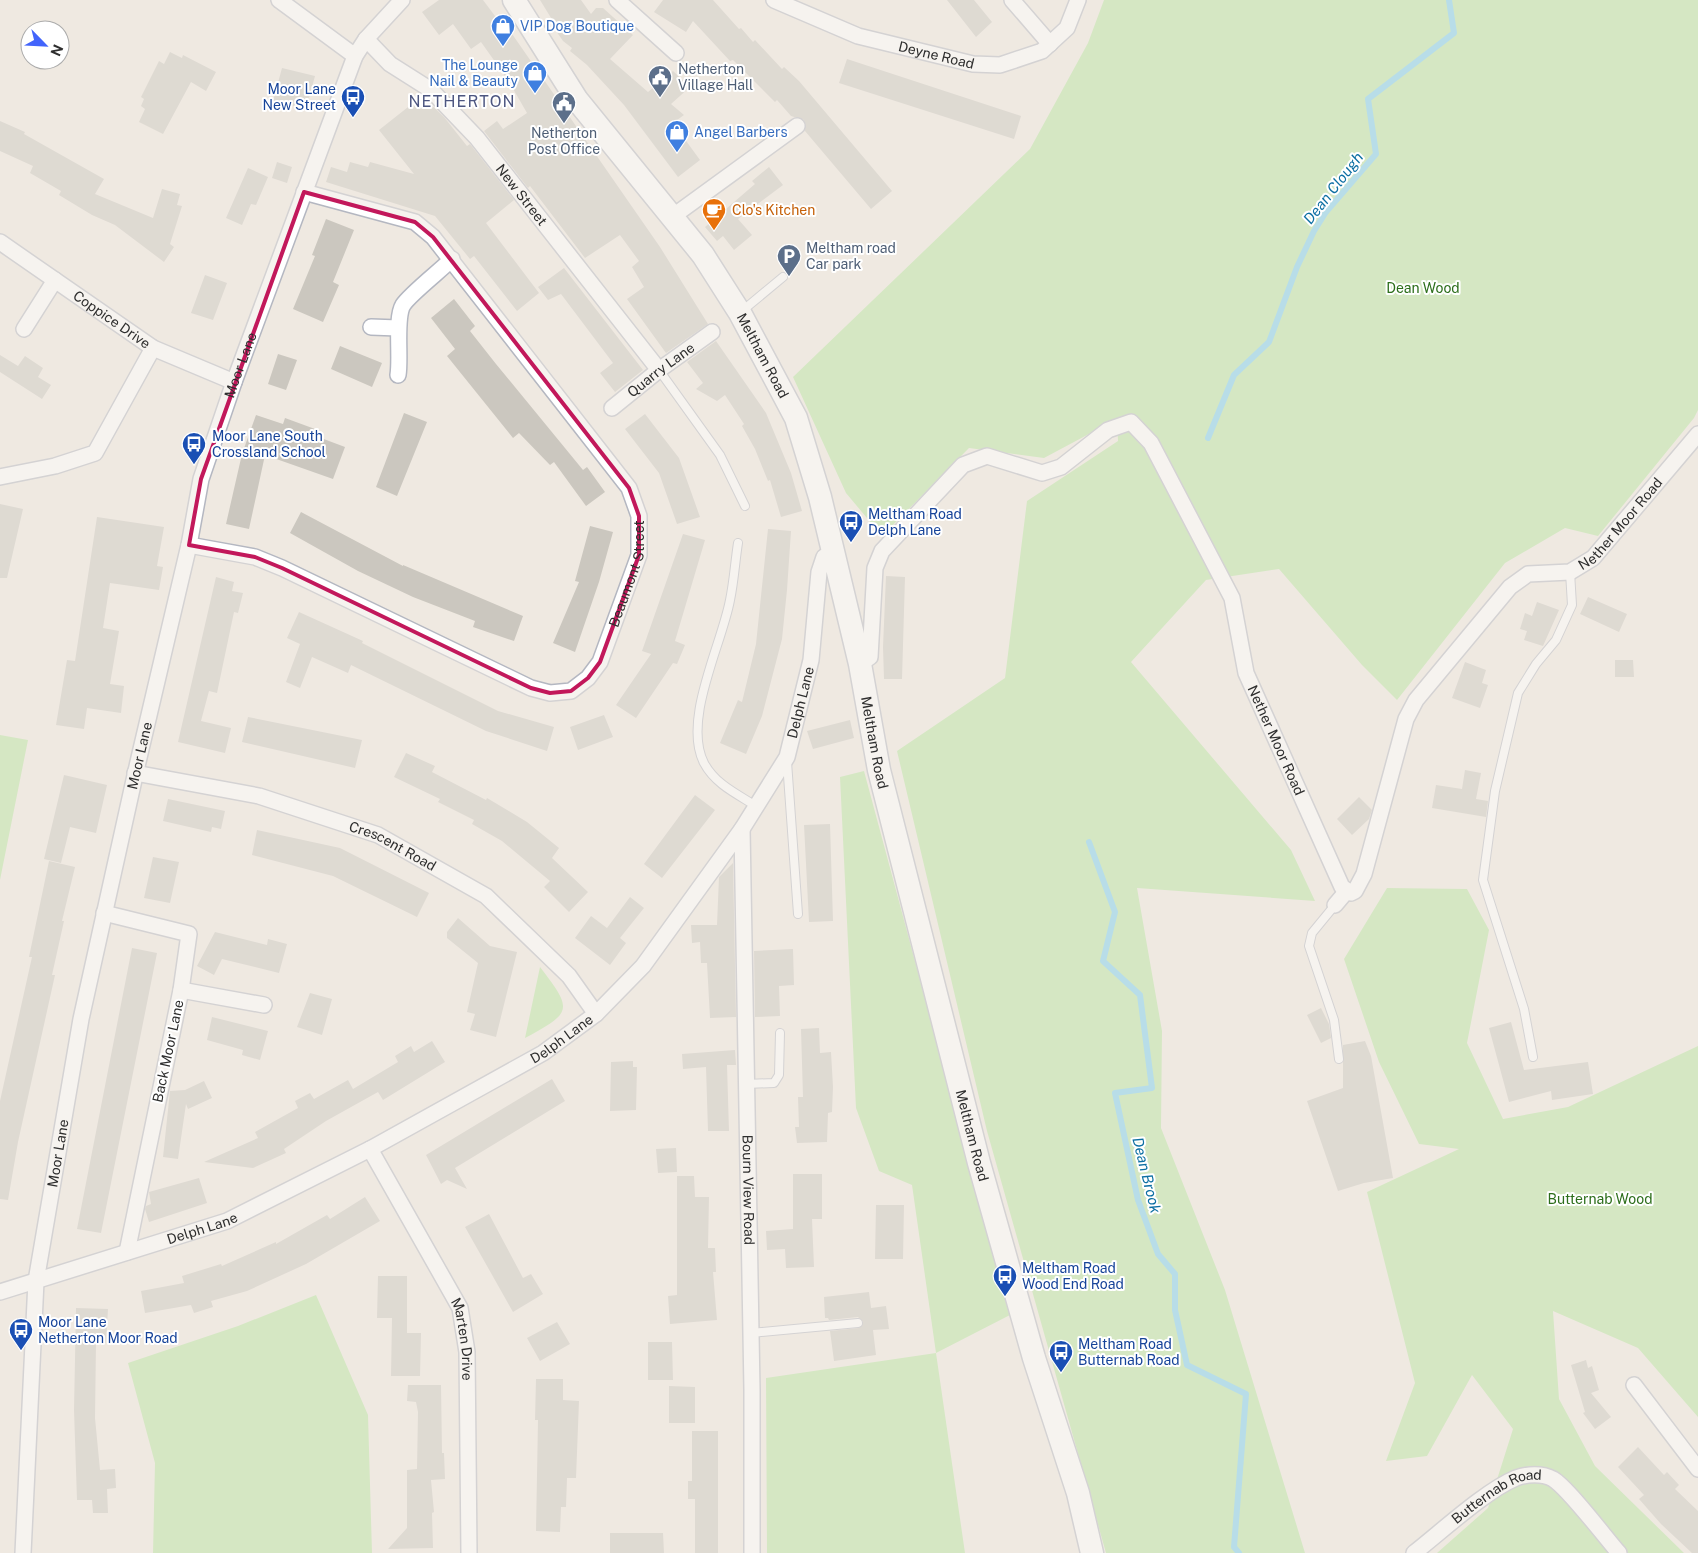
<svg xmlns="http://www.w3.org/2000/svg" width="1698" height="1553" viewBox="0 0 1698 1553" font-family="'Public Sans',sans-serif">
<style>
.green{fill:#b6e59e}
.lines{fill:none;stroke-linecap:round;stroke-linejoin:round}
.stream{stroke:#75cff0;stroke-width:6}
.building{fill:#cbc7bf}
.lane-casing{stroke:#b4b7c1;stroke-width:10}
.street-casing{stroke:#b4b7c1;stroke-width:18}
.secondary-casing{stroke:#b4b7c1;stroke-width:25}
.lane{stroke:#fff;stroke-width:8}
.street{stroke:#fff;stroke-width:15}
.secondary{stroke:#fff;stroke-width:22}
.marked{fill:none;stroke:#c2185b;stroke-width:4;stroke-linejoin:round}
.labels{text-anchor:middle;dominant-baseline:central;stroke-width:4;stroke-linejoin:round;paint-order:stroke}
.shop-label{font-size:14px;fill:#366cbe;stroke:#fff;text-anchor:start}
.street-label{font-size:14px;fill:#2e2e2e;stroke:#fff}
.service-label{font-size:14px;fill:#4e5e75;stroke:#fff;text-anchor:start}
.transit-label{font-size:14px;fill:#164399;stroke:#fff;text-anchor:start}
.food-label{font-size:14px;fill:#c56008;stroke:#fff;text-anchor:start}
.park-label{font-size:14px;fill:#2c6e1b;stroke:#fff}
.water-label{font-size:15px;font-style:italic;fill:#0d6fa3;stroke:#fff}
.quarter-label{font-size:16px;letter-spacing:1px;fill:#4d5680;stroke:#fff}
</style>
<rect width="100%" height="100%" fill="#efe9e1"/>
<path class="green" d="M1104,0H1698V410L1694,418L1598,536L1565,528L1505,563L1397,700L1362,665L1279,569L1206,580L1131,662L1291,850L1315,901L1137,888L1162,1031L1161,1128L1225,1290L1305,1553H1106L987,1131L897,751L1005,678L1027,501L1118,441L1117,419L1044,458L969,448L882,536L846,493L793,377L1030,149L1088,43Z
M0,735L28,740L0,880Z
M864,771L1010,1315L936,1353L965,1553H767L766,1378L936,1353L912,1185L879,1171L856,1108L840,777Z
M1387,888L1467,889L1489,930L1467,1043L1503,1119L1568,1107L1698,1046V1417L1638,1348L1553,1311L1559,1399L1595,1466L1684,1553H1437L1488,1508L1513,1429L1472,1375L1427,1456L1386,1461L1415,1383L1367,1192L1459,1149L1419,1144L1379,1062L1344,959Z
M540,967C572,1009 574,1012 525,1038Z
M316,1295L368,1415L372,1553H153L155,1463L128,1363L238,1326Z"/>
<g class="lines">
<path class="stream" d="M1208,438L1234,375L1269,342L1297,267L1314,231L1326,212L1376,154L1368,99L1454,33L1449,0
M1089,842L1115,912L1103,961L1140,995L1152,1088L1115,1093L1138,1200L1158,1254L1175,1274V1310L1187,1365L1246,1394L1234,1547L1239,1553"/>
</g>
<path class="building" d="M439,0H483L507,32L510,31L660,247L708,324L666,353L627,299L644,287L632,267L639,261L620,235L585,258L530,186L528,188L484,131L497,121L503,129L527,113L508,80L481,42L471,49L453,24L439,35L422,12Z
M540,0H581L591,14L596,8H603L633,35L610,59L648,92L673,71L690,87L671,104L684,115L673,123L700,160L678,177L624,105L587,65L570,51L572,48L563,41L554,28L556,26Z
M663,0H713L739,29L741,28L753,42L755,40L782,69L784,67L799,81L892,191L871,209L805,131L804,120L791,116L777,100L775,102L733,60L730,61L693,21L686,32L654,12Z
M947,0H974L992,22L976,37Z
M170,52L182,58L183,55L216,72L206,91L191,82L163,134L139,122L145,109L141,106L144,99L141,97L159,61L164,64Z
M847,59L1021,116L1014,139L839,83Z
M282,68L315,76L306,109L273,101Z
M422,96L444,117L467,146L470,144L514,200L486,223L539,293L517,311L474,256L470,259L435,216L326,182L331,167L347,172L350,162L368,167L370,162L414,174L379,130Z
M0,121L25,132L24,134L104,179L95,194L153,218L162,189L180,194L177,205L182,206L170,244L174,247L164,262L115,225L92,215L59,195L61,191L30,173L33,166L0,151Z
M277,162L292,167L287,183L272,178Z
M769,167L783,185L738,219L752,235L734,250L723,236L717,241L705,227L755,184L752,181Z
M248,168L268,177L256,205L251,204L242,225L226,218Z
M326,219L354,230L333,282L339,285L323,322L293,309L315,256L312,255Z
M564,268L643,370L615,392L600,373L613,363L561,294L548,300L538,287Z
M205,275L227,283L213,320L191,313Z
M454,299L475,326L470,331L496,364L583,470L587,467L605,492L586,506L554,462L550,465L519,433L513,438L447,356L455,349L431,318Z
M716,341L766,413L791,473L802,511L781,517L770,480L768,481L755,449L742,426L744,424L725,395L717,401L696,389L703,383L687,362Z
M340,346L382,363L372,387L331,369Z
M278,354L297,360L286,390L268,384Z
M0,355L18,366L25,356L43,368L38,377L51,385L42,399L0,372Z
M404,413L427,422L397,496L376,487Z
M645,414L679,458L700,517L677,524L659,473L625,429Z
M256,415L283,424L285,418L315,429L313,435L345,447L333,479L265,455L249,529L226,524L242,454Z
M0,504L23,509L7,578H0Z
M301,512L403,566V565L523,616L514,641L473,627L475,621L413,597L358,571L290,533Z
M97,517L164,527L157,566L163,567L159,590L110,583L103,628L119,631L110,684L124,686L121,713L87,708L84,729L56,725L67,660L75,661Z
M590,526L613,532L599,582L575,652L553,643L579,582L575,581Z
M768,529L791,531L787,590L782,639L762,716L746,754L720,743L738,700L742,702L756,644Z
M683,534L705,540L675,641L685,645L677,664L673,663L636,718L616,705L651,654L642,651Z
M886,576L905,577L902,679H884L883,647Z
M216,577L234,582L232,591L243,593L238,613L234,612L217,693L209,691L201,721L231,728L225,753L178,742Z
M1588,597L1627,614L1619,632L1580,614Z
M1537,602L1559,610L1543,646L1524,640L1527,631L1520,629L1525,613L1532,616Z
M299,612L363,641L362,643L498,711L554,727L547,751L486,731L351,665L348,673L312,657L300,688L286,682L300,644L287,638Z
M1615,660H1633L1634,677H1615Z
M1465,662L1486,670L1482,683L1488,685L1480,708L1452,698Z
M604,715L613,737L578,750L570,727Z
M248,717L362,740L355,768L242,742Z
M850,720L854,738L813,749L807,731Z
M406,753L435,766L432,772L486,800L487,798L527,822L559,848L552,858L588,892L569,912L544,887L550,881L502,841L472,824L474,820L438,802L440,799L394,777Z
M1465,770L1481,773L1476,799L1488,801L1486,817L1432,808L1436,785L1462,789Z
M64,775L107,785L96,833L70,827L61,863L44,859Z
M695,795L715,810L662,878L644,864Z
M1359,797L1372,810L1369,819L1352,835L1337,819Z
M168,799L225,811L221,829L212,827L211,832L163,821Z
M830,824L833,921L809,922L804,825Z
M257,830L340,848L429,893L417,917L333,876L252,855Z
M153,857L179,862L170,903L144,898Z
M49,861L75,867L62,921H64L52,975H55L18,1142L8,1200L0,1199V1101L32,957H29Z
M733,863L736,1017L710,1018L707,963H701L700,942L692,943L691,925H717L719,877Z
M630,897L644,908L620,938L626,943L610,965L575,938L591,916L607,928Z
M458,918L490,946L517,952L496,1037L470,1030L475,1014L467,1012L478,963L447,938V932Z
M215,932L267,945L268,939L287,944L279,973L222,959L214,975L197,966Z
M132,948L157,953L101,1233L77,1229Z
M793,949L794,985L779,986L780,1016L755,1017L754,951Z
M310,993L332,999L322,1035L297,1027Z
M1321,1008L1329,1024L1331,1038L1321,1043L1307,1015Z
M212,1017L268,1031L260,1060L242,1055L243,1050L207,1040Z
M1511,1022L1524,1070L1588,1062L1593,1094L1552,1100L1551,1091L1509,1102L1489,1028Z
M819,1028L820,1053L831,1052L833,1087L832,1112L828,1113L827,1142L797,1143L795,1127H799L798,1097H803L801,1029Z
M432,1041L445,1062L383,1100L378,1092L326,1121L284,1149L286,1153L253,1168L204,1162L258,1138L255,1132L298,1108L295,1101L310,1093L314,1099L348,1080L353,1089L398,1062L395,1056L411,1046L414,1052Z
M1365,1041L1371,1056L1393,1178L1364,1183L1338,1191L1307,1101L1343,1088V1045Z
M735,1050L736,1065H727L729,1131H708L706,1067L683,1069L682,1054Z
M633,1061V1067H637L636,1110L610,1111L611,1062Z
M552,1079L565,1101L455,1168L467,1189L447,1180L441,1184L426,1155Z
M204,1081L212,1098L188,1109L186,1104L178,1159L163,1157L170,1091L185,1090Z
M676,1148L677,1172L658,1173L656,1149Z
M793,1174H822V1219H812L814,1267L786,1268L785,1249L767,1250L766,1231L793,1229Z
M677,1176H694L695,1197H709L708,1248H715L716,1272H713L717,1320L670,1324L668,1296L677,1295Z
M199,1178L207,1203L149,1222L145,1209L146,1206L151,1204L149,1192Z
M365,1197L380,1221L306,1264L247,1291L211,1301L213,1307L194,1313L191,1305L145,1313L141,1291L184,1283L182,1276L221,1264L222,1266L276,1242V1244L327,1215L330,1219Z
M876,1205H904L903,1259H875Z
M489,1214L523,1278L531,1274L543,1294L513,1312L465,1227Z
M378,1276H407V1333H421L420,1376H391L392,1318H377Z
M869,1292L871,1308L886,1306L889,1329L873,1330L876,1355L834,1361L830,1331L859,1328L863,1322L858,1317L829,1320L828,1318H825L824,1297Z
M76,1308L108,1309L106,1343H96L95,1418L100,1470L115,1469L116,1488L107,1489L108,1513H93L92,1500H77L74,1410Z
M557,1322L570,1344L540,1361L527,1338Z
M648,1342H672L673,1380H648Z
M1586,1360L1588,1368L1592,1366L1599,1390L1591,1393L1611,1417L1595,1429L1583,1413L1585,1412L1571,1365Z
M536,1379H563V1400L579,1401L576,1478H567L566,1507H561L560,1532L536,1531L538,1420H535Z
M408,1385H441L442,1453H444L445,1479L431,1480L434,1512L432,1513L433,1548L388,1549L407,1528V1470L417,1469L418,1412L416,1402L407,1401Z
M669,1386L695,1387V1423H669Z
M692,1431H718V1553H695V1499H688V1481H692Z
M1638,1447L1664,1475L1667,1472L1679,1485L1675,1489L1698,1511V1553H1692L1661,1524L1639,1499L1644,1495L1618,1467Z
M610,1533H663L664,1553H610Z"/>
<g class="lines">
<g class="lane-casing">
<path id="lane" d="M742,311L783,277
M659,370L720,455L745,506
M738,543C735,562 734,581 730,600C722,644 682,720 704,763C715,784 737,794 756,806
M787,762L798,914
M1335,905L1312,933L1309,946L1334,1020L1339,1059
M1533,1057L1524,1009L1483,880L1495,791L1518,693L1536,664L1556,640L1572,605L1570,572
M746,1084L774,1083L779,1075L780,1033
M751,1333L858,1323"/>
</g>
<g class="street-casing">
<g id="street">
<path d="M279,0L355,56"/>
<path d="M617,0L676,53"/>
<path id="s1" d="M774,0L858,36L973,64L1000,65L1042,51L1067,28L1078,0"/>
<path d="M1012,0L1050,44"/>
<path id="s2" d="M366,39L390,64L431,90L477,138L659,370"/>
<path d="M672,217L797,126"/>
<path id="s3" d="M0,242L153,348L234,382"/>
<path d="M371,327L398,328"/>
<path d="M24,329L55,280"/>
<path d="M398,375C401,358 395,318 403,305C409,295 441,270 452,259"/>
<path id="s4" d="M612,408L659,370L712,332"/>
<path d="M0,477L55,466L95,453L153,348"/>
<path id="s5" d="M189,545L255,557L282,568L531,688L550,693L571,691L588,678L600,662L639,555V516L629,488L433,237L415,222L304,192"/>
<path id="s6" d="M860,664L870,657L875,568L882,551L963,465L987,456L1042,473L1061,467L1108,430L1131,422L1151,443L1232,598L1246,673L1342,887L1351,893L1355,891L1364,874L1406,719L1416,700L1510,587L1528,574L1570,572L1593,558L1698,434"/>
<path id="s7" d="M135,773L259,796L378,835L486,896L569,976L596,1014"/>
<path id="s8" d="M742,829L752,1390V1553"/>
<path d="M1335,905L1346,892"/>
<path d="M104,913L189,934L181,990L127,1252"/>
<path d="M181,990L264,1005"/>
<path id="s9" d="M370,1149L460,1308L467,1352L469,1553"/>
<path id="s10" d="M0,1292L227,1221L370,1149L543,1053L596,1014L643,966L742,829L787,757L811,660L819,572L824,557L834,551"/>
<path d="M1634,1385L1698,1469"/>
<path id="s11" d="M23,1553L36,1281L81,1019L138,762L189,545L201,479L234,382L355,56L366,39L402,0"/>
<path id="s12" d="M1414,1553C1441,1532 1485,1491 1516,1478C1527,1474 1542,1473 1553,1479C1568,1488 1605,1537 1619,1553"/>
</g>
</g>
<g class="secondary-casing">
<g id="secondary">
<path id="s13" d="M514,0L577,100L703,255L740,313L796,418L820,497L860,664L879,770L979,1163L1034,1358L1078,1493L1092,1553"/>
</g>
</g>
<use href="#lane" class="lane"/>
<use href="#street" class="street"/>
<use href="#secondary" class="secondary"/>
</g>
<path d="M0 0H1698V1553H0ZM304,192L415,222L433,237L629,488L639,516V555L600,662L588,678L571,691L550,693L531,688L282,568L255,557L189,545L201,479Z" fill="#efe9e1" fill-opacity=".55" fill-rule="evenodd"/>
<path class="marked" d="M304,192L415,222L433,237L629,488L639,516V555L600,662L588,678L571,691L550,693L531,688L282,568L255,557L189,545L201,479Z"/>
<defs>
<g id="shop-pin" transform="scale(1.25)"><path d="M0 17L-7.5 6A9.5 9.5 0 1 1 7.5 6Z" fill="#3f7fe0" stroke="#fff"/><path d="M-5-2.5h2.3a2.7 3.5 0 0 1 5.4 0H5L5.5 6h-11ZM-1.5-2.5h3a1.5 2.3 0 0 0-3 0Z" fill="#fff"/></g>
<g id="civic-pin" transform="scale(1.25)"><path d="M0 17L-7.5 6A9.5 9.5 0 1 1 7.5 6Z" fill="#5c6f8a" stroke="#fff"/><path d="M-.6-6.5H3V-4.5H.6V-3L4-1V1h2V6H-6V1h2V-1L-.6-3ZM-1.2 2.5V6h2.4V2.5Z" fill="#fff"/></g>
<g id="bus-pin" transform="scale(1.25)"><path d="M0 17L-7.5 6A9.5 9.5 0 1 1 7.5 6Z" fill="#1a4fb4" stroke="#fff"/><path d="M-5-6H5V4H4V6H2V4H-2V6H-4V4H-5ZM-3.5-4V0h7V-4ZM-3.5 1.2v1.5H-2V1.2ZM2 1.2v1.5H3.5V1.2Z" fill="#fff"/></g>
<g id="cafe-pin" transform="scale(1.25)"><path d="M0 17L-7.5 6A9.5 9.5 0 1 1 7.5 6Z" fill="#e8710a" stroke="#fff"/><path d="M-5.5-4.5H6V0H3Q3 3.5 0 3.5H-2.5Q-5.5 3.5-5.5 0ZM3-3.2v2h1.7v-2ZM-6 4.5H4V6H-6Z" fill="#fff"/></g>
<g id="parking-pin" transform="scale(1.25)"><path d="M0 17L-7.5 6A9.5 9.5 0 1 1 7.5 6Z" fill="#5c6f8a" stroke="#fff"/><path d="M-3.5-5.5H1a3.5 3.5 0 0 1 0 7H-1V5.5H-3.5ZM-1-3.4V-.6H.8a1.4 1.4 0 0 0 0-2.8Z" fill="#fff"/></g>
</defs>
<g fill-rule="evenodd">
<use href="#shop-pin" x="503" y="26"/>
<use href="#shop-pin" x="535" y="73"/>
<use href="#civic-pin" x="660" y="77"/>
<use href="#bus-pin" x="353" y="97"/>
<use href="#civic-pin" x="564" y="103"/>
<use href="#shop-pin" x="677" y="132"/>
<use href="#cafe-pin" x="714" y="210"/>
<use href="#parking-pin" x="789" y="256"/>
<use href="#bus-pin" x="194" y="444"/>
<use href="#bus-pin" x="851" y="522"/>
<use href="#bus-pin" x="1005" y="1276"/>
<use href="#bus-pin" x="21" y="1330"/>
<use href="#bus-pin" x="1061" y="1352"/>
</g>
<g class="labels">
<g class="shop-label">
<text x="520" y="26">VIP Dog Boutique</text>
<text x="518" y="65" text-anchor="end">The Lounge<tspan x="518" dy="16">Nail &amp; Beauty</tspan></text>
<text x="694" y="132">Angel Barbers</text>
</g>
<g class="street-label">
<text stroke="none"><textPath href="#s1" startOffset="172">Deyne Road</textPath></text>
<text stroke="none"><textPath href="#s2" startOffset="222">New Street</textPath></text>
<text stroke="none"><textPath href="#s3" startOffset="136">Coppice Drive</textPath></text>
<text stroke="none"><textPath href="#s13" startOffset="435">Meltham Road</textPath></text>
<text stroke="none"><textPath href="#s11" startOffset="1212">Moor Lane</textPath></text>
<text stroke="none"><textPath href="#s4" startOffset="62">Quarry Lane</textPath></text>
<text stroke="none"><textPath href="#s6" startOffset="1438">Nether Moor Road</textPath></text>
<text stroke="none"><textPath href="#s5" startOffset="548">Beaumont Street</textPath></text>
<text stroke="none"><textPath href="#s10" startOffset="1039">Delph Lane</textPath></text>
<text stroke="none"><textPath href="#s6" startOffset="779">Nether Moor Road</textPath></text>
<text stroke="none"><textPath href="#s13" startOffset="840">Meltham Road</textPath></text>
<text stroke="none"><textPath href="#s11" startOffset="808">Moor Lane</textPath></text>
<text stroke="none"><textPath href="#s7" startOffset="269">Crescent Road</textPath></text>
<text stroke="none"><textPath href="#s10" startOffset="619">Delph Lane</textPath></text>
<text transform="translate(168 1051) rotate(-78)">Back Moor Lane</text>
<text stroke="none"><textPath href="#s13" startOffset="1245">Meltham Road</textPath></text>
<text stroke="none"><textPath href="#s11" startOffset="402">Moor Lane</textPath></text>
<text stroke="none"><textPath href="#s8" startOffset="361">Bourn View Road</textPath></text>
<text stroke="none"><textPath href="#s10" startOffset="212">Delph Lane</textPath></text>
<text stroke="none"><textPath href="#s9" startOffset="214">Marten Drive</textPath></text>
<text stroke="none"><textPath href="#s12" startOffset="102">Butternab Road</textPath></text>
</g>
<g class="service-label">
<text x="678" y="69">Netherton<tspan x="678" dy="16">Village Hall</tspan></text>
<text x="564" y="133" text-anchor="middle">Netherton<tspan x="564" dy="16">Post Office</tspan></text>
<text x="806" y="248">Meltham road<tspan x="806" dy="16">Car park</tspan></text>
</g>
<g class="transit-label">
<text x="336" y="89" text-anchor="end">Moor Lane<tspan x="336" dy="16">New Street</tspan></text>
<text x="212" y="436">Moor Lane South<tspan x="212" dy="16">Crossland School</tspan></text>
<text x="868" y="514">Meltham Road<tspan x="868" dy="16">Delph Lane</tspan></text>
<text x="1022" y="1268">Meltham Road<tspan x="1022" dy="16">Wood End Road</tspan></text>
<text x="38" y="1322">Moor Lane<tspan x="38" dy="16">Netherton Moor Road</tspan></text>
<text x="1078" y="1344">Meltham Road<tspan x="1078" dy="16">Butternab Road</tspan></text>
</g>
<g class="food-label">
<text x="732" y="210">Clo's Kitchen</text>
</g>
<g class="park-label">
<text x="1423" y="288">Dean Wood</text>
<text x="1600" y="1199">Butternab Wood</text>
</g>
<g class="water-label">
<text transform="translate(1333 188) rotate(-52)">Dean Clough</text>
<text transform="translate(1147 1175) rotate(76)">Dean Brook</text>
</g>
<g class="quarter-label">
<text x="462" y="101">NETHERTON</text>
</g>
</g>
<g transform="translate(45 45) rotate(114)"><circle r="24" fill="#ffffff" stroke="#ababab"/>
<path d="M0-4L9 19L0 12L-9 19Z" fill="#4264fb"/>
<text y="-8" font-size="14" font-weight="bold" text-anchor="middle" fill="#2e2e2e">N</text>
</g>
</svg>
